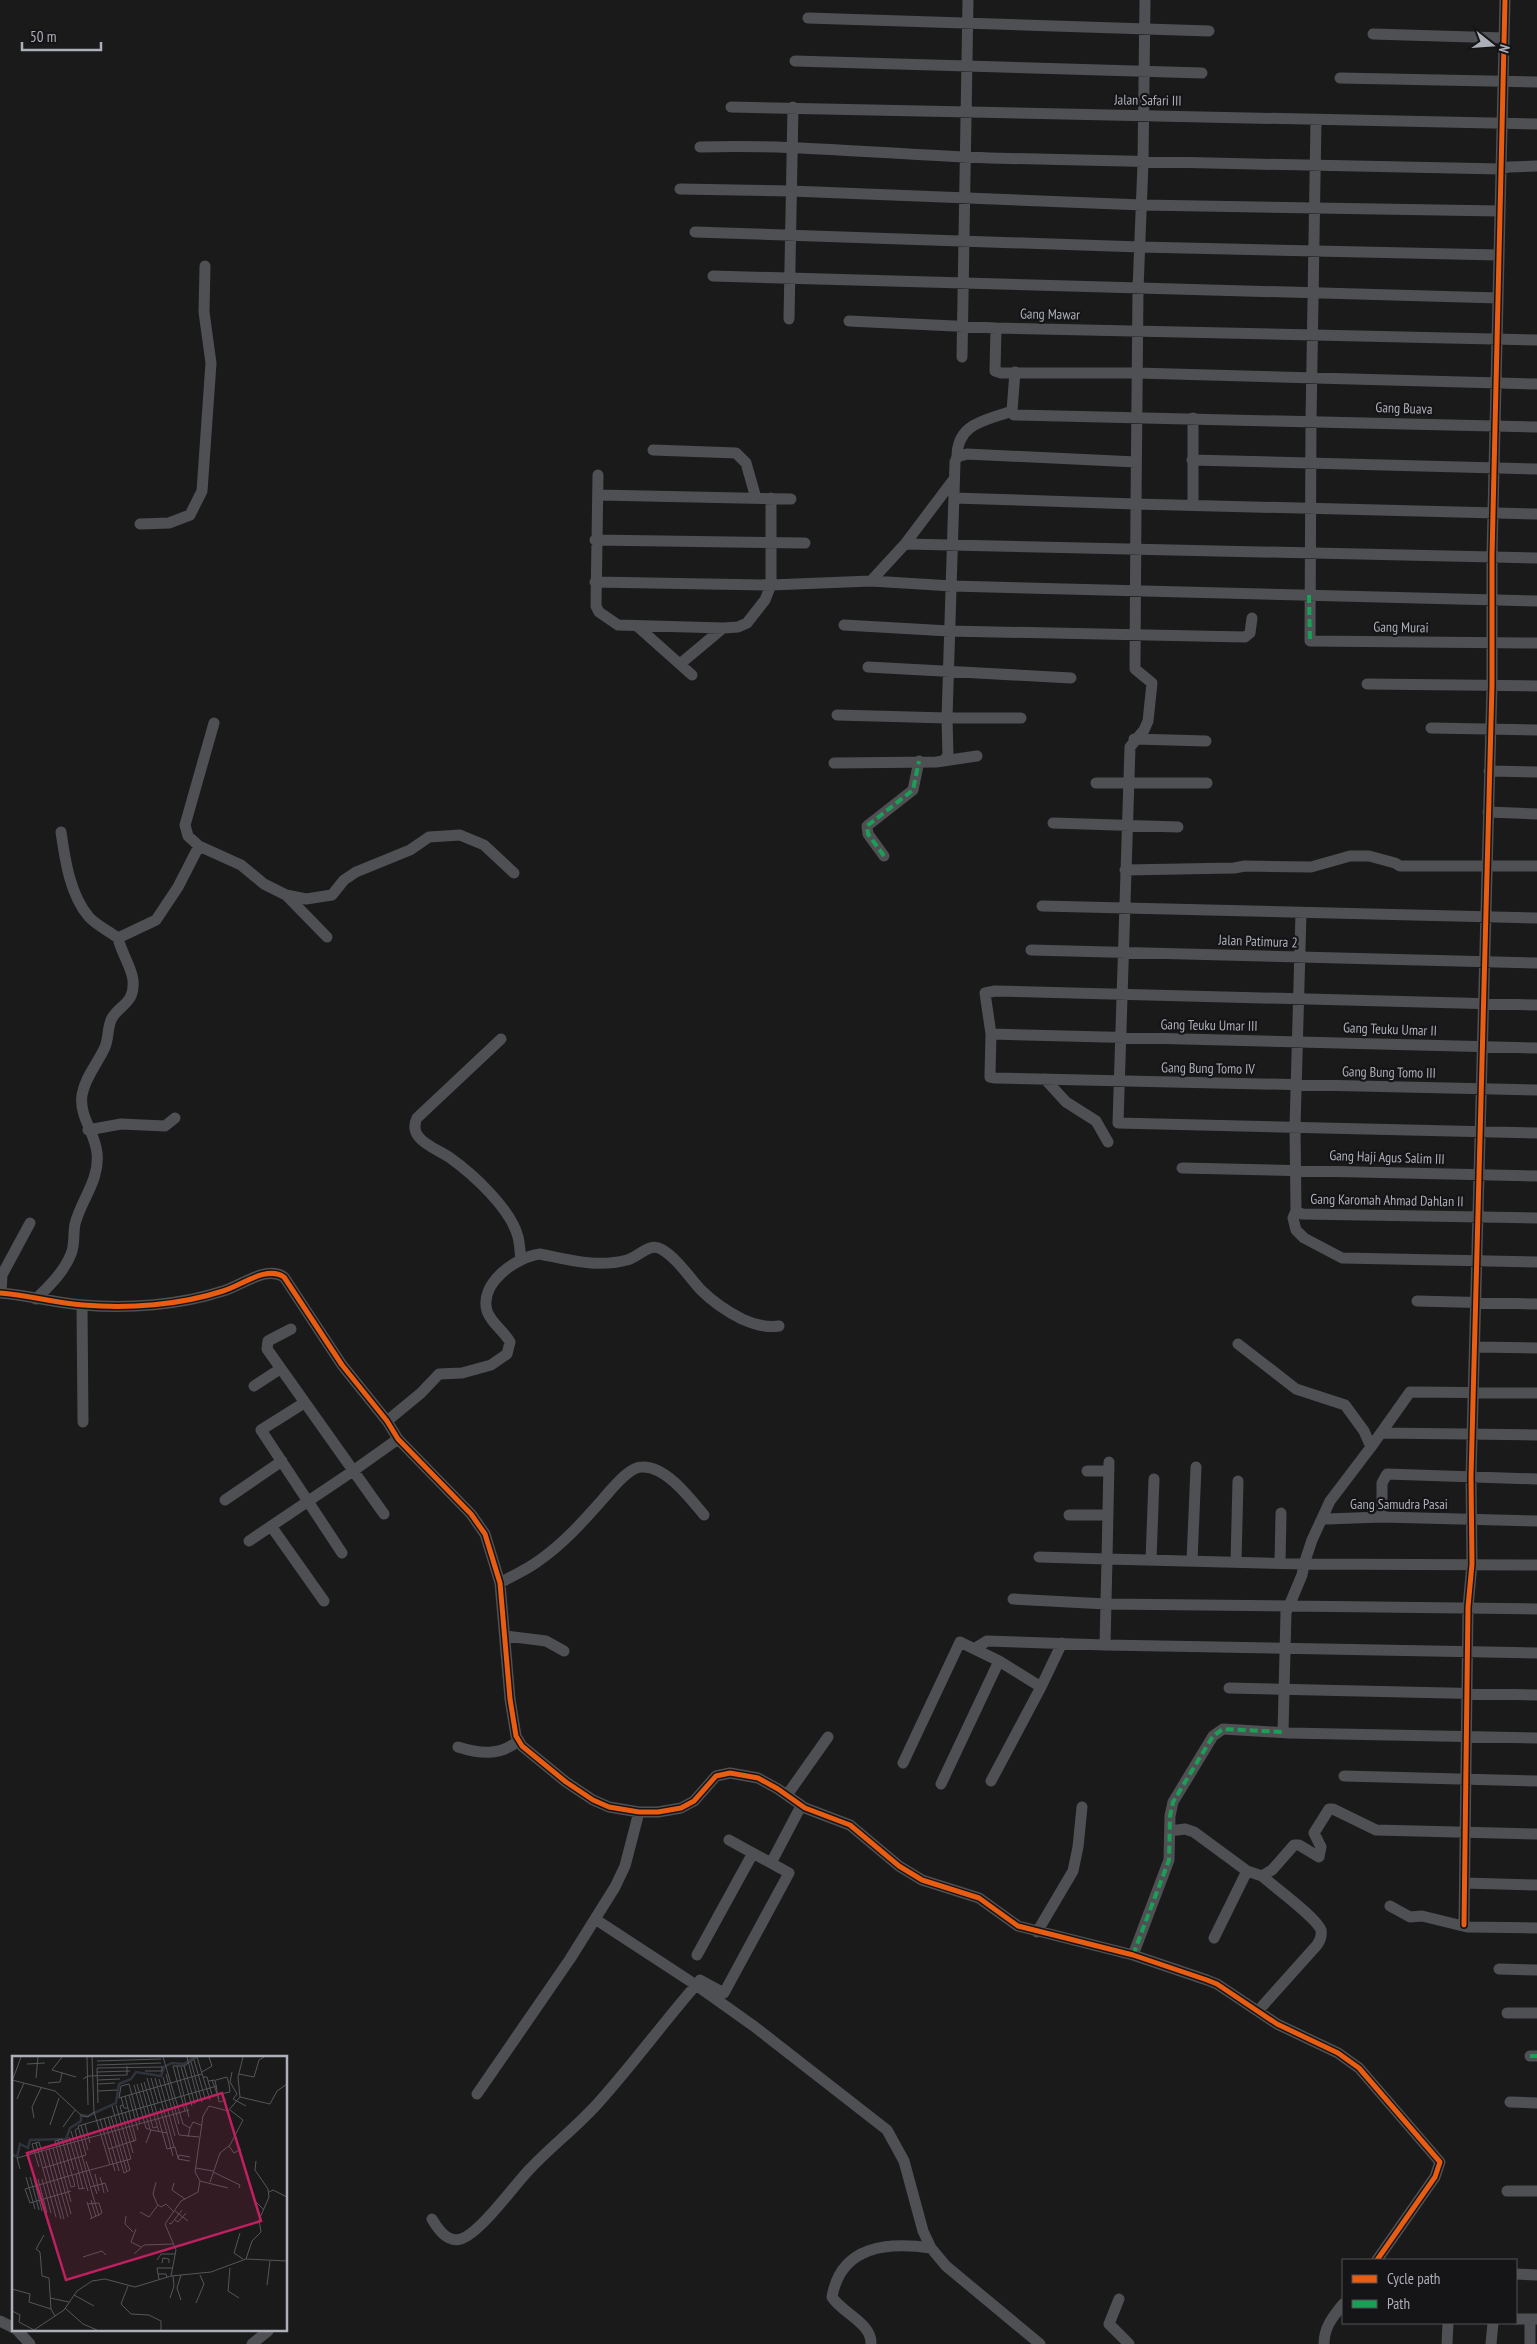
<svg xmlns="http://www.w3.org/2000/svg" width="1537" height="2344" viewBox="0 0 1537 2344" font-family="'PT Sans Narrow',sans-serif">
<style>
.lines{fill:none;stroke-linecap:round;stroke-linejoin:round}
.minor{stroke:#4f5053;stroke-width:11}
.quiet{stroke:#1a9f57;stroke-width:4;stroke-dasharray:8 4;stroke-linecap:butt}
.cycleway-casing{stroke:#151416;stroke-width:8}
.cycleway{stroke:#e95d12;stroke-width:5}
.labels{text-anchor:middle;dominant-baseline:central;stroke-width:4.5;stroke-linejoin:round;paint-order:stroke}
.street-label{font-size:14px;fill:#adafb9;stroke:#151416}
.inset-river{fill:none;stroke:#2f333b;stroke-width:2.5}
.inset-road{fill:none;stroke:#55565a;stroke-width:1}
.view{fill:#c12060;fill-opacity:0.15;stroke:#c12060;stroke-width:2.5}
.inset-edge{fill:none;stroke:#adafb9;stroke-width:2.5}
</style>
<rect width="100%" height="100%" fill="#1a1a1a"/>
<g class="lines">
<path class="minor" d="M1145,0L1143,163L1138,289L1136,504L1537,514
M808,18L1209,31
M1373,34L1504,38
M795,61L1202,73
M1340,78L1537,82
M731,107L1537,124
M1316,120L1311,421L1310,641L1537,643
M700,147C797,144 893,155 990,158C1160,163 1331,165 1501,169L1509,167L1537,166
M680,189L791,191L1142,205L1500,211
M695,232L1140,247L1499,255
M713,276L1498,298
M789,319L793,107
M849,321L996,328L1537,340
M996,328L995,371L1001,373H1137L1537,384
M962,357L968,0
M1015,372L1012,411L1014,415L1537,427
M1193,418V505
M653,450L736,453L746,463L756,498
M957,457C957,423 985,421 1012,411
M1192,460L1537,469
M598,475L596,606L599,612L618,625L723,628L738,627L747,623L765,600L771,585V498
M598,495L791,499
M954,498L1136,504L1135,669L1152,683L1148,721L1144,730L1130,747L1118,1123L1537,1133
M140,524L169,523L190,515L202,491L211,363L204,312L205,266
M595,540L805,543
M905,544L1537,558
M871,581L952,586L1537,601
M595,582L771,585L871,581L905,544L954,479
M844,625L949,631L1245,637L1250,633L1252,618
M637,626L692,675
M680,664L723,628
M868,667L1071,678
M1367,684L1537,686
M1021,718H947L955,462L957,457L967,454L1136,462
M1431,728L1537,730
M1134,739L1206,741
M943,761L977,756
M834,763L936,762L943,761L948,756L947,718L837,715
M1489,771L1537,772
M1096,783H1207
M1488,812L1537,814
M1053,823L1178,827
M199,846L188,836L185,825L214,723
M884,856L868,834L867,826L913,790L919,761
M1125,870L1234,868L1245,866L1311,867L1350,856H1369L1395,863L1400,866H1537
M286,895L306,899L332,895L344,880L356,872L410,850L429,837L460,835L484,845L514,873
M1042,906L1537,918
M1301,913L1295,1127L1296,1211L1293,1218L1296,1230L1304,1238L1342,1258L1537,1262
M118,938L156,920L178,887L199,846L241,865L264,884L286,895L327,937
M1031,950L1537,963
M1537,1005L995,991L985,993L991,1034L990,1074V1077L995,1078L1537,1090
M991,1034L1537,1048
M501,1039L417,1118C414,1124 414,1130 418,1136C424,1145 440,1151 449,1157C473,1174 511,1209 518,1237C520,1245 520,1253 521,1260
M1045,1079L1066,1102L1096,1121L1108,1142
M88,1130L121,1124L165,1126L175,1118
M1182,1168L1537,1176
M1296,1211L1302,1214L1537,1218
M0,1293C28,1295 55,1303 83,1305C129,1309 180,1305 223,1291C241,1286 266,1265 284,1277L342,1365L387,1421L398,1439L471,1514L485,1534L500,1583L510,1699L516,1736L522,1746L566,1782L593,1800L609,1807L639,1812H658L681,1808L694,1801L716,1776L730,1773L758,1778L778,1789L805,1808L850,1825L899,1866L922,1880L979,1898L1018,1926L1133,1955L1207,1980L1217,1984L1277,2024L1338,2053L1359,2068L1440,2162L1435,2177L1377,2260
M1,1293L2,1275L30,1223
M36,1299C49,1286 64,1272 71,1254C75,1245 73,1234 75,1224C81,1200 100,1180 97,1153C95,1132 79,1117 82,1095C85,1077 98,1063 105,1047C109,1038 107,1027 112,1018C120,1004 135,1004 133,980C132,968 121,952 118,938C109,931 96,925 89,917C70,895 65,860 61,832
M1417,1301L1537,1304
M82,1305L83,1422
M291,1329L268,1341L267,1349L384,1514
M1475,1347L1537,1348
M254,1386L280,1369
M304,1403L261,1430L342,1553
M387,1421L421,1393L439,1374L462,1373L491,1365L507,1354L510,1342C504,1331 491,1323 487,1311C479,1283 516,1257 540,1254C569,1260 597,1268 627,1260C639,1257 649,1242 661,1249C677,1258 689,1277 701,1290C714,1303 726,1311 742,1319C753,1324 766,1328 779,1326
M1382,1433L1537,1435
M1371,1447L1410,1392L1537,1393
M1087,1471H1109
M225,1500L282,1461
M1069,1515H1108
M1382,1517V1483L1387,1474L1537,1479
M1327,1519L1382,1517L1537,1521
M271,1526L324,1601
M249,1541L353,1471L398,1439
M1039,1557L1107,1559L1109,1462
M1151,1560L1154,1479
M1192,1561L1196,1467
M1236,1562L1238,1481
M1280,1563L1281,1513
M500,1583C512,1576 526,1570 537,1562C565,1543 587,1517 609,1492C616,1484 630,1467 642,1467C666,1466 690,1498 704,1515
M1013,1599L1106,1604L1289,1606L1302,1575L1304,1564L1312,1540L1330,1501L1371,1447L1364,1431L1345,1405L1296,1389L1238,1344
M506,1636L546,1641L564,1651
M1105,1645L1537,1653
M974,1649L987,1641L1105,1645L1107,1559L1304,1564L1537,1565
M999,1661L1041,1687L1062,1643
M1229,1688L1537,1695
M1283,1732L1286,1612L1289,1606L1537,1609
M458,1747C480,1754 500,1756 518,1741
M903,1763L960,1642L999,1661L941,1784
M1344,1776L1537,1781
M991,1781L1041,1687
M787,1795L828,1737
M1170,1831L1185,1829L1194,1832L1247,1871L1262,1876L1272,1870L1294,1845H1299L1319,1857L1321,1847L1314,1833L1329,1809H1333L1376,1830L1537,1834
M729,1840L771,1863
M1465,1883L1537,1885
M1390,1906L1410,1917L1422,1916L1467,1927L1537,1928
M595,1919L696,1985L755,2027L887,2130L904,2161L923,2231L931,2248L946,2266L1040,2344
M1464,1925L1468,1607L1472,1564L1471,1477L1492,685V556L1505,0
M1037,1932L1073,1871L1078,1847L1082,1807
M1214,1938L1247,1871
M697,1955L753,1853
M1133,1955L1169,1860L1170,1816L1173,1802L1213,1736L1223,1729L1289,1733L1537,1738
M1499,1969L1537,1970
M700,1980L724,1993L789,1873L771,1863L801,1806
M1258,2011L1317,1945C1320,1941 1322,1936 1321,1930C1316,1917 1274,1887 1262,1876
M1507,2013H1537
M1530,2056H1537
M477,2094L570,1959L615,1887L625,1866L639,1812
M1510,2102L1537,2103
M1507,2191H1537
M432,2219C438,2229 447,2243 461,2239C480,2233 513,2187 528,2171C550,2147 577,2127 599,2102C633,2064 663,2023 696,1985
M1516,2274L1537,2275
M1119,2299L1109,2324L1129,2344
M1516,2319H1537
M0,2321L14,2328
M17,2330L30,2344
M252,2344L268,2331
M871,2344C872,2323 842,2313 832,2297C841,2245 888,2242 931,2248
M1324,2344C1324,2327 1333,2317 1343,2304
M1447,2344L1448,2323
M1491,2344L1493,2323
M1530,2344V2319"/>
<path class="quiet" d="M1309,595L1310,641
M884,856L868,834L867,826L913,790L919,761
M1133,1955L1169,1860L1170,1816L1173,1802L1213,1736L1223,1729L1283,1732
M1530,2056H1537"/>
<g class="cycleway-casing">
<path id="cycleway" d="M0,1293C28,1295 55,1303 83,1305C129,1309 180,1305 223,1291C241,1286 266,1265 284,1277L342,1365L387,1421L398,1439L471,1514L485,1534L500,1583L510,1699L516,1736L522,1746L566,1782L593,1800L609,1807L639,1812H658L681,1808L694,1801L716,1776L730,1773L758,1778L778,1789L805,1808L850,1825L899,1866L922,1880L979,1898L1018,1926L1133,1955L1207,1980L1217,1984L1277,2024L1338,2053L1359,2068L1440,2162L1435,2177L1377,2260
M1464,1925L1468,1607L1472,1564L1471,1477L1492,685V556L1505,0"/>
</g>
<use href="#cycleway" class="cycleway"/>
</g>
<g class="labels">
<g class="street-label">
<text transform="translate(1148 100) rotate(1)">Jalan Safari III</text>
<text transform="translate(1050 314) rotate(1)">Gang Mawar</text>
<text transform="translate(1404 408) rotate(2)">Gang Buava</text>
<text transform="translate(1401 627) rotate(1)">Gang Murai</text>
<text transform="translate(1258 941) rotate(2)">Jalan Patimura 2</text>
<text transform="translate(1209 1025) rotate(1)">Gang Teuku Umar III</text>
<text transform="translate(1390 1029) rotate(2)">Gang Teuku Umar II</text>
<text transform="translate(1208 1068) rotate(1)">Gang Bung Tomo IV</text>
<text transform="translate(1389 1072) rotate(1)">Gang Bung Tomo III</text>
<text transform="translate(1387 1157) rotate(2)">Gang Haji Agus Salim III</text>
<text transform="translate(1387 1200) rotate(1)">Gang Karomah Ahmad Dahlan II</text>
<text x="1399" y="1504">Gang Samudra Pasai</text>
</g>
</g>
<g transform="translate(12 2056)">
<rect width="275" height="275" fill="#1a1a1a"/>
<path class="inset-river" d="M0,98L5,101L8,88L16,92L18,84L54,83L58,72L69,65V59L76,60L104,47L107,28L119,23L124,16L149,20L152,11L160,7L172,8L182,1"/>
<path class="inset-road" d="M50,1L40,14L64,21M75,1L76,49M80,1L82,56L98,109M151,1L171,68L178,72L176,81M175,1L186,45M185,1L198,44M182,4L193,42M85,5L149,3M179,6L190,46M15,8L33,7M85,9L149,7M165,10L177,61M172,10L183,48M169,11L180,50M85,12L150,11M85,12L86,47M133,15H150V10M85,16L118,15M190,16L200,10L197,1M220,16L218,26L225,38L221,43L234,50M154,18L167,68M227,18L242,21L247,4L252,1M151,21L167,79L187,81M191,21H195L200,39M24,22L26,1M135,22L155,93L163,91L166,102M139,22L146,47M143,22L162,91M1,23L9,1M71,23L76,20L115,19V10M147,23L163,80M0,24L43,35L70,60L76,61L82,56M86,24L108,23M200,24L207,43M204,24L215,21L217,28L218,36L208,38M196,25L203,24L207,46L214,44M132,26L147,76M36,27L48,26L50,17M129,27L141,72L145,71M86,28L103,27M125,28L138,73M122,29L134,72L139,74M86,35L105,34M117,39L126,74M109,41L112,52H116M228,41L258,48L265,35L275,28M107,42L190,18M107,42L109,30L117,28L128,68M5,43L12,27M111,49L108,50L121,97M148,52L155,77M173,55L161,10H172L185,1M113,56L122,86M99,60L115,116M96,61L112,117L118,114L100,50M22,62L20,51L29,32M92,62L107,115M88,63L103,115M73,68L78,87M38,69L47,42M69,69L76,94M51,71L63,54M66,72L63,74L80,137M178,72L181,66L189,69M59,75L76,135M57,81L67,117L13,133L18,147L59,135M46,84L59,131M54,84L62,114M24,87L44,161M134,87L139,74L155,77L161,100M217,90L222,97L229,93M41,92L59,158M37,93L56,161M97,93L124,84L113,40M34,95L52,163M74,105L85,138M178,105L166,103L167,99L178,101M27,111L20,88L27,86L49,163M31,112L74,99L66,70L205,30M184,112L201,115M8,113L5,102L177,54M201,116L228,129L227,132M64,118L67,133L73,132M83,118L87,135M14,121L23,153M18,121L27,154M22,123L30,155M26,123L35,157M30,123L39,157M188,125L216,132M144,126L141,138L145,148L149,151L154,148L162,156M198,126L208,97L218,89L231,64L218,54M162,127L160,134L173,143M78,131L90,128L88,121M71,133L67,117L119,103L104,49M257,136L261,134L275,141M80,137L87,160M92,137L90,128L93,127L96,136M241,143L252,154M79,144L84,161M59,146L43,85L50,83L63,130L59,131M75,146L80,162M76,148L87,147L90,157L78,163M163,155L176,165M128,156L137,161L146,149M114,160L113,168L121,176M163,164L166,166L174,157M157,167L159,168L170,154M124,173L119,186L129,191M228,177L222,197L231,203M32,179L24,193L28,196L30,220L37,222L39,253M122,198L132,189L161,188M71,201L90,195L94,199M234,203L240,185L249,176L247,164L257,141L256,133L243,114L244,105M145,204L149,198H163M150,207L151,202L157,203V207M218,212L216,235L227,242M146,218L145,212H161M169,219L165,232L169,244M159,220L164,194L153,168L169,145L186,136L188,125L183,116L191,60L197,50L216,55L228,41L226,21L231,1M147,223L146,218H154L155,221M255,229L258,205M116,230L109,248L119,258L137,259L149,265V274M0,233L18,238L17,246L39,253L43,260M62,239L82,250M38,242L57,246M158,242L162,230L161,220M184,247L192,228L188,219M53,252L71,268L85,274M0,255L8,259L7,266L22,274M22,274L52,254L65,235L80,225L93,223L123,231L159,220L199,216L234,203L275,205"/>
<path class="view" d="M210,37L249,165L54,224L15,97Z"/>
<rect width="275" height="275" class="inset-edge"/>
</g>
<rect x="1342" y="2259" width="175" height="65" fill="#151416" stroke="#525257"/>
<rect x="1352" y="2275" width="25" height="8" fill="#e95d12" stroke="#525257"/>
<text x="1387" y="2284" font-size="15" fill="#adafb9">Cycle path</text>
<rect x="1352" y="2300" width="25" height="8" fill="#1a9f57" stroke="#525257"/>
<text x="1387" y="2309" font-size="15" fill="#adafb9">Path</text>
<g transform="translate(1492 45) rotate(107)" stroke="#151416" stroke-width="4" paint-order="stroke">
<path d="M0-4L9 19L0 12L-9 19Z" fill="#adafb9"/>
<text y="-8" font-size="14" font-weight="bold" text-anchor="middle" fill="#adafb9">N</text>
</g>
<path d="M22 42v8h79v-8" fill="none" stroke="#adafb9" stroke-width="2.5"/>
<text x="30" y="42" font-size="15" fill="#adafb9" stroke="#151416" stroke-width="4" paint-order="stroke">50 m</text>
</svg>
